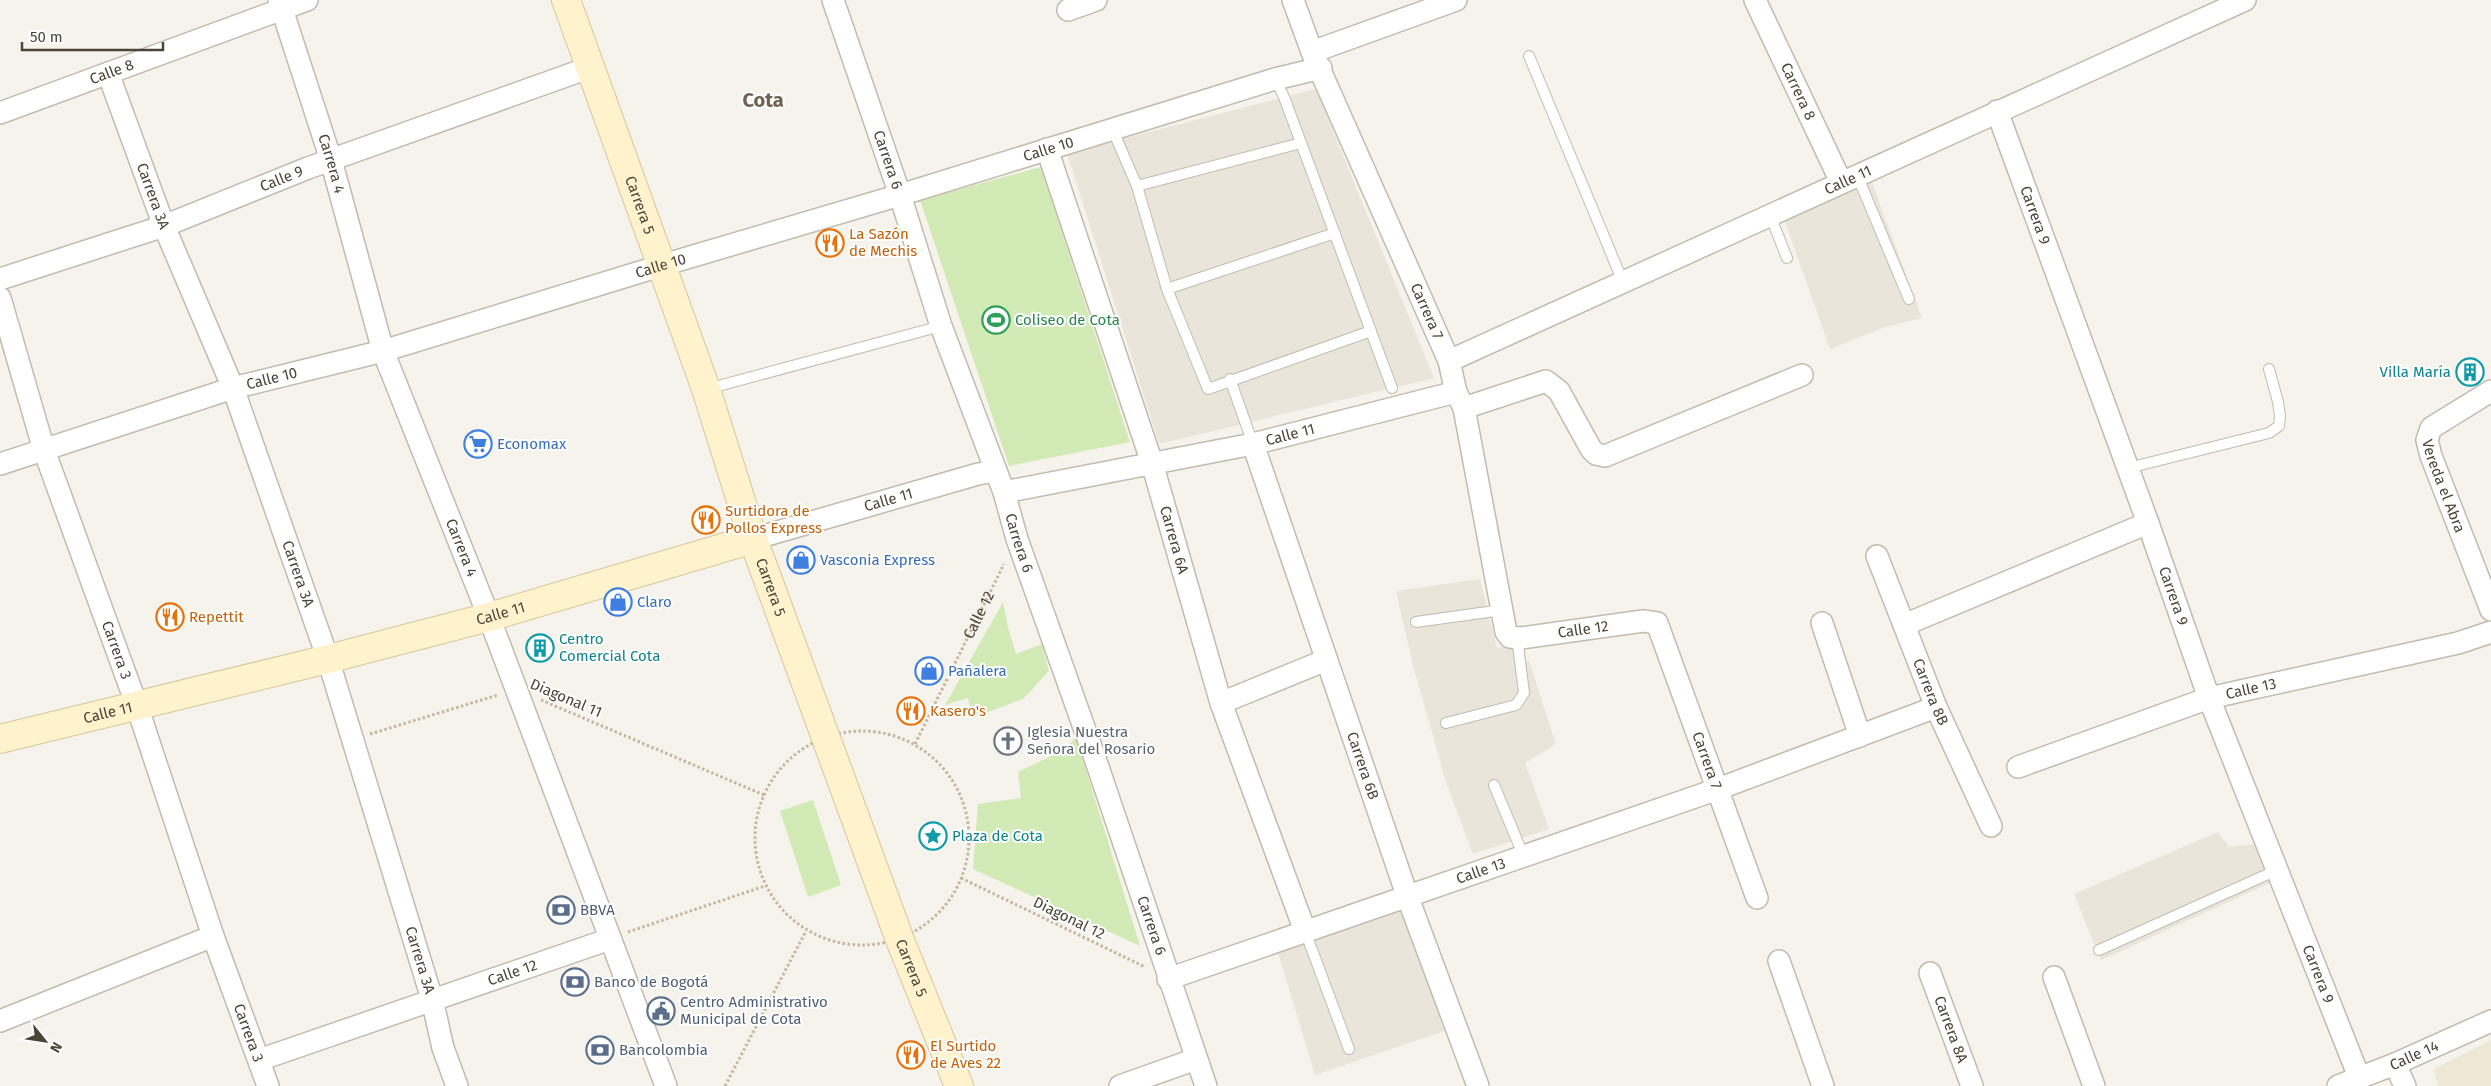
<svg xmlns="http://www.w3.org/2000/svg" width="2491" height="1086" viewBox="0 0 2491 1086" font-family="'Fira Sans',sans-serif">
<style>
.residential{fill:#eae5da}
.education{fill:#efe8d6}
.green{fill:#d2eab5}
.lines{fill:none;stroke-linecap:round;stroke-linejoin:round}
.service-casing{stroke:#c2bbae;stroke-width:12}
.minor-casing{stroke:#c2bbae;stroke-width:24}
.secondary-casing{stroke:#d6c79b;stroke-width:30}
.path{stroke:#c4b79f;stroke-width:3;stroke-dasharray:2.5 2.5;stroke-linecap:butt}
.service{stroke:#fff;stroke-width:10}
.minor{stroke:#fff;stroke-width:21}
.secondary{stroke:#fff3cd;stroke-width:28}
.labels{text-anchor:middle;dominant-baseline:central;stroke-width:4;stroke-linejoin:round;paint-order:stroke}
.street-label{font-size:15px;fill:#4b4439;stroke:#fff}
.food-label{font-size:15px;fill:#c56008;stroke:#fff;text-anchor:start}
.leisure-label{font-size:15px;fill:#27864d;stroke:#fff;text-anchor:start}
.culture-label{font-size:15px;fill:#0d838f;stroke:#fff;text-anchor:start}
.shop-label{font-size:15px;fill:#366cbe;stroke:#fff;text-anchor:start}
.worship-label{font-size:15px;fill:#5b616d;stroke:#fff;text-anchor:start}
.service-label{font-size:15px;fill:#4e5e75;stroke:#fff;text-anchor:start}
.district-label{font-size:20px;font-weight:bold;fill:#6e6250;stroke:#fff}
</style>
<rect width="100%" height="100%" fill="#f6f3ec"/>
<path class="residential" d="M1316,89L1434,378L1159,444L1067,153Z
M1871,180L1922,318L1885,327L1830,349L1784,219Z
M1480,579L1497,648L1523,643L1526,661H1529L1556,744L1525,763L1549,829L1473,854L1446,782L1413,665L1396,591Z
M2218,832L2229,847L2254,844L2270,883L2101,960L2074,894Z
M1404,910L1444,1031L1315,1075L1277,949Z"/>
<path class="education" d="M2491,1040V1086H2439L2433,1069Z"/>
<path class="green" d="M1041,167L1130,442L1009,466L920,200Z
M1003,602L1008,627L1016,654L1042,644L1049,671L1023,699L972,718L968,698L945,705Z
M1076,737L1140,946L973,869L978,804L1021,798L1018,772L1064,750Z
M813,800L841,885L808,897L780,811Z"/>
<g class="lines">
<g class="service-casing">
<path id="service" d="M1529,56L1623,282
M1275,79L1284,97L1392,388
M1116,128L1117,140L1137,186L1167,289L1208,389L1371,331
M1857,175L1909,299
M1137,186L1301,143
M1770,215L1787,258
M1167,289L1335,233
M1230,379L1253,444
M707,389L941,326
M2128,468L2269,433L2279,426L2280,416L2278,402L2269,369
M1416,622L1502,610
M1446,723L1516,705L1524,693L1517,637
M1494,785L1524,857
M1305,931L1349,1049
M2099,950L2277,870"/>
</g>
<g class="minor-casing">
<g id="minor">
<path id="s2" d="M279,0L331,160L383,351L489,617L666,1086"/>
<path id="s3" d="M833,0L900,195L941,326L1004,492L1017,539L1096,761L1206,1086"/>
<path id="s4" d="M1293,0L1312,52L1449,361L1456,392L1464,408L1506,632L1510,637L1521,638L1643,621L1657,623L1757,898"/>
<path id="s5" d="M1755,0L1841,182"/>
<path d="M1068,10L1096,0"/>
<path d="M1312,52L1456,0"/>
<path id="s6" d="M108,73L164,226L233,388L328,659L432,999L443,1048L457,1086"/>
<path id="s7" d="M1997,111L2148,523L2209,698L2359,1077"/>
<path id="s8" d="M0,113L307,0"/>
<path id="s9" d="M1047,149L1152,463L1221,703L1305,931"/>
<path id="s10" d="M0,279L164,226L308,168L591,67"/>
<path id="s11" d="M0,298L44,450L137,706L213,936L268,1086"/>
<path id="s12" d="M1449,361L2245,0"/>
<path id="s13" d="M2491,391L2431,428L2427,440L2431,456L2491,610"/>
<path d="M1464,408L1546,381L1559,391L1591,449L1596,454L1605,456L1802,375"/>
<path id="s14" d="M1253,444L1408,898L1478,1086"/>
<path id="s15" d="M0,464L233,388L383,351L663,265L900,195L1275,79L1321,68"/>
<path id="s16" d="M1004,492L1253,444L1456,392"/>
<path id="s17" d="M753,539L978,474L996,471"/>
<path id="s18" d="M1877,556L1936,707L1991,826"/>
<path d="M1822,623L1860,736"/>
<path d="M1904,625L2148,523"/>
<path d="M1221,703L1326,660"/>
<path id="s19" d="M2018,767L2209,698L2458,643L2491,632"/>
<path d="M1779,961L1823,1086"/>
<path id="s20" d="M1930,973L1972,1086"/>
<path d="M2054,977L2094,1086"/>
<path id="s21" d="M1168,979L1718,789L1936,707"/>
<path d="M0,1021L213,936"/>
<path id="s22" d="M259,1060L610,939"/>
<path d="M2395,1064L2405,1086"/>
<path d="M1120,1086L1196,1059"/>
<path id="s23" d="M2338,1086L2395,1064L2491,1021"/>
</g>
</g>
<g class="secondary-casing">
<g id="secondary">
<path id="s24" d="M566,0L706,389L753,539L900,940L959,1086"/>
<path id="s25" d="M0,739L328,659L489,617L753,539"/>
</g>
</g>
<g class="path">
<path d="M541,700L764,795"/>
<circle cx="862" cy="838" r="107"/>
<path d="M370,734L498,695"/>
<path id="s1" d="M915,744L1004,564"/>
<path d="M961,878L1145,967"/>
<path d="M628,932L765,886"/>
<path d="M725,1086L806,931"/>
</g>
<use href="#service" class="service"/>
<use href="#minor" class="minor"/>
<use href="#secondary" class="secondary"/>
</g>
<defs>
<g id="restaurant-ring" transform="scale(1.4375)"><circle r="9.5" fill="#fff" stroke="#e8710a" stroke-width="1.5"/><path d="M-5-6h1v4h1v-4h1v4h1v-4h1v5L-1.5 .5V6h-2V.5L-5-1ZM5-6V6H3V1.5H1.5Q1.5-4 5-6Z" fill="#e8710a"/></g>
<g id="stadium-ring" transform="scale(1.4375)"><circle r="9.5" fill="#fff" stroke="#2e9e5b" stroke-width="1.5"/><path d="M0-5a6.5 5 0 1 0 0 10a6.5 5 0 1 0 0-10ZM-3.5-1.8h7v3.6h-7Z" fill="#2e9e5b"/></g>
<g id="building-ring" transform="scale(1.4375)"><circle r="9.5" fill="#fff" stroke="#0f9aa8" stroke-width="1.5"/><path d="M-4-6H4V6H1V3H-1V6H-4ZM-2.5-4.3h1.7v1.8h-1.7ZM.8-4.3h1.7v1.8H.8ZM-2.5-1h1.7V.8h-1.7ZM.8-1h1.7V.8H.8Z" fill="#0f9aa8"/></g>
<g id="supermarket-ring" transform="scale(1.4375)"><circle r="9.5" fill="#fff" stroke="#3f7fe0" stroke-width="1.5"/><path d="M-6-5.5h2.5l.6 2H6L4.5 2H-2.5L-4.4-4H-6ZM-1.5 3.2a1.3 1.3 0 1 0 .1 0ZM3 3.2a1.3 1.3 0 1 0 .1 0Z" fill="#3f7fe0"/></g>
<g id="shop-ring" transform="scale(1.4375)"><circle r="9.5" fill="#fff" stroke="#3f7fe0" stroke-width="1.5"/><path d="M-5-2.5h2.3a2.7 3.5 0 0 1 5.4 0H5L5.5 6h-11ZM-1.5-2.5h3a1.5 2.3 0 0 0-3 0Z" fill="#3f7fe0"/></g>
<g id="church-ring" transform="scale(1.4375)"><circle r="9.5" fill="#fff" stroke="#6b7280" stroke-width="1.5"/><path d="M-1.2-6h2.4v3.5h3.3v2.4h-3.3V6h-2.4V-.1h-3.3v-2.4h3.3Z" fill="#6b7280"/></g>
<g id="sight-ring" transform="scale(1.4375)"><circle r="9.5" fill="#fff" stroke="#0f9aa8" stroke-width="1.5"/><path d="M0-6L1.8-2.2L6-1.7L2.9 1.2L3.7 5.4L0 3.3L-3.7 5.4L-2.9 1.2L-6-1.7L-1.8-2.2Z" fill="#0f9aa8"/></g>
<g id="bank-ring" transform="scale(1.4375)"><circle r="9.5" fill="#fff" stroke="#5c6f8a" stroke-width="1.5"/><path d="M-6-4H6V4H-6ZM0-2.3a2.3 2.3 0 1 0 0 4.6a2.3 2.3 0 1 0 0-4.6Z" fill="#5c6f8a"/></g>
<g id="civic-ring" transform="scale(1.4375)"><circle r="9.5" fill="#fff" stroke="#5c6f8a" stroke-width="1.5"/><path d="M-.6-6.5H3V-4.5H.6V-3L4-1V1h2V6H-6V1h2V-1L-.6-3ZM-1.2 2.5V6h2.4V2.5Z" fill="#5c6f8a"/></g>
</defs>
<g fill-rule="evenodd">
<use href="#restaurant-ring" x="830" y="243"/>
<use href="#stadium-ring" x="996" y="320"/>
<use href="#building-ring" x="2470" y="372"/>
<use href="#supermarket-ring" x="478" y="444"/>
<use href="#restaurant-ring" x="706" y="520"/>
<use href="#shop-ring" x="801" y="560"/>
<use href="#shop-ring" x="618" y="602"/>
<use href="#restaurant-ring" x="170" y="617"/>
<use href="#building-ring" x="540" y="648"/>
<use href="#shop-ring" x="929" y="671"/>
<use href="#restaurant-ring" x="911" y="711"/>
<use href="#church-ring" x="1008" y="741"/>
<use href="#sight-ring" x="933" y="836"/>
<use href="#bank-ring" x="561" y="910"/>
<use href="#bank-ring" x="575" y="982"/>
<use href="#civic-ring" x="661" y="1011"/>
<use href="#bank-ring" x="600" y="1050"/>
<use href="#restaurant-ring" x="911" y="1055"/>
</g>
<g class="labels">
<g class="street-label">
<text stroke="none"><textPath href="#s8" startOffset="119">Calle 8</textPath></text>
<text stroke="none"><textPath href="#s5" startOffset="101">Carrera 8</textPath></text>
<text stroke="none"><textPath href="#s15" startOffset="1095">Calle 10</textPath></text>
<text stroke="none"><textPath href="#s3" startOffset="169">Carrera 6</textPath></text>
<text stroke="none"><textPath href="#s2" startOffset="172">Carrera 4</textPath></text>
<text stroke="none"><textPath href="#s10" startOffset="299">Calle 9</textPath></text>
<text stroke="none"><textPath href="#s12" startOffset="438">Calle 11</textPath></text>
<text stroke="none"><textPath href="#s6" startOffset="131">Carrera 3A</textPath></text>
<text stroke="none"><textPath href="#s24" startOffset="218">Carrera 5</textPath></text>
<text stroke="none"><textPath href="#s7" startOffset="111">Carrera 9</textPath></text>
<text stroke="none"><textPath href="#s15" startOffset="690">Calle 10</textPath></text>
<text stroke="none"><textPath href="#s4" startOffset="339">Carrera 7</textPath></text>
<text stroke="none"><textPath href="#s15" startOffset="285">Calle 10</textPath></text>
<text stroke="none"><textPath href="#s16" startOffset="292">Calle 11</textPath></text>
<text stroke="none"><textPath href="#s13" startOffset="132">Vereda el Abra</textPath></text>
<text stroke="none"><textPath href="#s17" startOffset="141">Calle 11</textPath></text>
<text stroke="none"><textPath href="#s9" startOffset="411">Carrera 6A</textPath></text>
<text stroke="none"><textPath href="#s3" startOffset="574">Carrera 6</textPath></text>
<text stroke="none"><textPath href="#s2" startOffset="578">Carrera 4</textPath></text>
<text stroke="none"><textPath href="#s6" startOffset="536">Carrera 3A</textPath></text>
<text stroke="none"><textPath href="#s24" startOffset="622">Carrera 5</textPath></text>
<text stroke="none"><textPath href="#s7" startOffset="516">Carrera 9</textPath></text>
<text stroke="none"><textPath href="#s25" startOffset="516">Calle 11</textPath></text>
<text stroke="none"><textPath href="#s1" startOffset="144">Calle 12</textPath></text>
<text stroke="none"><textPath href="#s4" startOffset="751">Calle 12</textPath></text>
<text stroke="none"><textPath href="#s11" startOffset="371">Carrera 3</textPath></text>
<text stroke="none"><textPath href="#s19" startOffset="246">Calle 13</textPath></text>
<text stroke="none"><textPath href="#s18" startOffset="146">Carrera 8B</textPath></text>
<text transform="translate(566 698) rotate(23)">Diagonal 11</text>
<text stroke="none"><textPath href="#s25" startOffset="111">Calle 11</textPath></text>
<text stroke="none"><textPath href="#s4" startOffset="972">Carrera 7</textPath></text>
<text stroke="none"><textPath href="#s14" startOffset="340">Carrera 6B</textPath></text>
<text stroke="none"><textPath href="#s21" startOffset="331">Calle 13</textPath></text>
<text transform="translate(1069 918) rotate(26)">Diagonal 12</text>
<text stroke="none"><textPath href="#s3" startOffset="979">Carrera 6</textPath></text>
<text stroke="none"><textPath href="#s6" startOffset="941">Carrera 3A</textPath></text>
<text stroke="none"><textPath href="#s24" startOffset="1028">Carrera 5</textPath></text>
<text stroke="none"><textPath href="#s22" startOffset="268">Calle 12</textPath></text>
<text stroke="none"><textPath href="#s7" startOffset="921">Carrera 9</textPath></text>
<text stroke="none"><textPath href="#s20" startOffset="60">Carrera 8A</textPath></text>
<text stroke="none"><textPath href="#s11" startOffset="776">Carrera 3</textPath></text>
<text stroke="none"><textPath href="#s23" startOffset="82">Calle 14</textPath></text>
</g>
<g class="food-label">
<text x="849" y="234">La Sazón<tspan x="849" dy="17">de Mechis</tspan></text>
<text x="725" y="511">Surtidora de<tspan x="725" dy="17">Pollos Express</tspan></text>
<text x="189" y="617">Repettit</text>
<text x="930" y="711">Kasero's</text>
<text x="930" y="1046">El Surtido<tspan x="930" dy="17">de Aves 22</tspan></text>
</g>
<g class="leisure-label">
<text x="1015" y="320">Coliseo de Cota</text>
</g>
<g class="culture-label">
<text x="2451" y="372" text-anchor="end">Villa María</text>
<text x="559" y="639">Centro<tspan x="559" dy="17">Comercial Cota</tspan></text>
<text x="952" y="836">Plaza de Cota</text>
</g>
<g class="shop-label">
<text x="497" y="444">Economax</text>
<text x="820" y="560">Vasconia Express</text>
<text x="637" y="602">Claro</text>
<text x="948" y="671">Pañalera</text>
</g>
<g class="worship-label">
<text x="1027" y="732">Iglesia Nuestra<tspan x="1027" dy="17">Señora del Rosario</tspan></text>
</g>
<g class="service-label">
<text x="580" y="910">BBVA</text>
<text x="594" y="982">Banco de Bogotá</text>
<text x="680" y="1002">Centro Administrativo<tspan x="680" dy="17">Municipal de Cota</tspan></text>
<text x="619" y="1050">Bancolombia</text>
</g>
<g class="district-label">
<text x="763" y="100">Cota</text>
</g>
</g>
<g transform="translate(45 1041) rotate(120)" stroke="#ffffff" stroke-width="4" paint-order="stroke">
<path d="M0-4L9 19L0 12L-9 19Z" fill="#4b4439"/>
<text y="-8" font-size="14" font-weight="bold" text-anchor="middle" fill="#4b4439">N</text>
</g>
<path d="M22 42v8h141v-8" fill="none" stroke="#4b4439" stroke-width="2.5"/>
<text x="30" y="42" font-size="15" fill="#4b4439" stroke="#ffffff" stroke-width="4" paint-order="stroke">50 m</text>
</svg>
